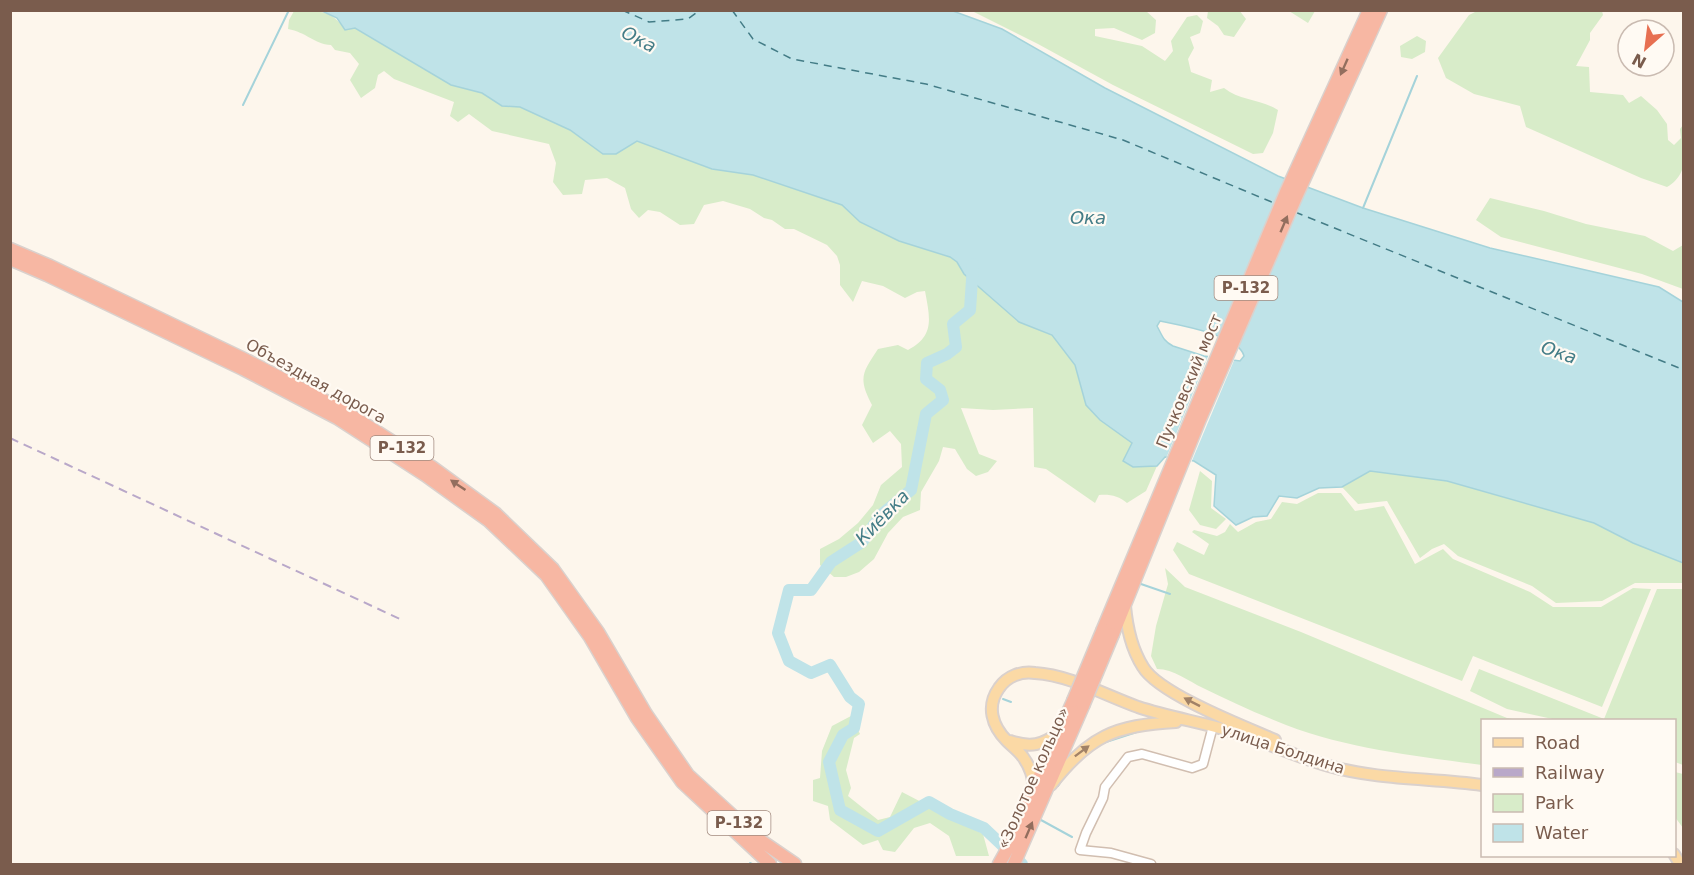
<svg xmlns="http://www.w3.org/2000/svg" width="1694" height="875" viewBox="0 0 1694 875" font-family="'DejaVu Sans',sans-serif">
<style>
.green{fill:#d8ecc9}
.water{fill:#bfe3e8;stroke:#a5d3da;stroke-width:1.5;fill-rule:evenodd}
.pier{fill:#fdf6ec}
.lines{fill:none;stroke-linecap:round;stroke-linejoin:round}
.stream{stroke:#a5d3da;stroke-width:2}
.river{stroke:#bfe3e8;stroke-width:12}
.ferry{stroke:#437c86;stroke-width:1.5;stroke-dasharray:8 6;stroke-linecap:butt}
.minor-casing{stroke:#d1beb0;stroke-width:11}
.major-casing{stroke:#dad1cd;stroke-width:14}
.highway-casing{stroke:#dad1cd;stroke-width:15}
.minor{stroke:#fff;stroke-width:8}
.major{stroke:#fbd9a5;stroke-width:10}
.highway{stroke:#f7b7a3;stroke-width:12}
.rail{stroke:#b9a8c9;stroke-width:2;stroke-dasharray:9 6;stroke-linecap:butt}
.highway-bridge-casing{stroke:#dad1cd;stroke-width:15;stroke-linecap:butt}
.highway-bridge{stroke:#f7b7a3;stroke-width:12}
.oneway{fill:#936e5e}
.oneway2{fill:#a18267}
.labels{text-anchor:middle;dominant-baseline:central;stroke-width:4.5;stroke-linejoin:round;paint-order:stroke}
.shield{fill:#fffaf3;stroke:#a28b7f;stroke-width:1.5}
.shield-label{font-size:15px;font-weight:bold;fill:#7a5c4d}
.street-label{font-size:16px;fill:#7a5c4d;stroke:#fffaf3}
.water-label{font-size:18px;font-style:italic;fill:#437c86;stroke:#fffaf3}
</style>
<rect width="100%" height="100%" fill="#fdf6ec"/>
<path class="green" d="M1239,10L1246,19L1234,37L1224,35L1218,26L1207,18L1208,11Z
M1479,10L1602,11L1603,15L1590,33V40L1576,66L1589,67L1590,92L1623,95L1629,103L1641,96L1657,110L1667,124L1668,140L1674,145L1681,138L1680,129L1683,125C1684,149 1691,173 1667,187L1641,178L1526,127L1520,106L1474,94L1446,78L1438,58L1469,15Z
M294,11C319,11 330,9 345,29L355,28L451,85L482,93L502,106L520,107L570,130L603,154H616L637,140L712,169L753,175L842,205L860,222L899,241L950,257L957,262L964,274L1019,322L1052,335L1075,365L1086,405L1100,420L1132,443L1123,461L1133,467L1157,466L1146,491L1127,503C1119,496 1110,494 1099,495L1095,503L1046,469L1034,467L1033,408L993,410L961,408L979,454L997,461L988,472L976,476L967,469L955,449L943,447L939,461L921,492L920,510L903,517L888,533L874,559L859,572L846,577H834L820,565V549L839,539L858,523L873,505L881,485L902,467L901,444L890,431L873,443L862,425L872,405C858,378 862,373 878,349L898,345L908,350C935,336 930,318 925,291L917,292L905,298L883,286L862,281L853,302L840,285V265L837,256L827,245L794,229H785L772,220L764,218L750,209L723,201L704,205L694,224L680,225L660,212L648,210L639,218L631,209L625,188L607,178L585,180L582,194L563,195L553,182L556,163L549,144L492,131L469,114L458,122L450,116L454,102L394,79L384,71L378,75L375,88L361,98L350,80L359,64L350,53L335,50L331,45C314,44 306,32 288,29L289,20Z
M972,11H1146L1156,20L1155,33L1142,40L1114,28L1095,29V36L1142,46L1165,61L1173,51L1171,41L1187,17L1197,15L1203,21L1200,33L1190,37L1194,48L1188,59L1191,72L1212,80L1210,92L1224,88C1240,101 1261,99 1278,110L1273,133L1263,153L1253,154L1113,85L1038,44Z
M1289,11H1315L1308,23Z
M1417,36L1426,41L1425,52L1412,59L1401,57L1400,46Z
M1490,198L1544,211L1586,224L1645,236L1673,251L1683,245V289L1642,274L1501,237L1476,220Z
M1200,471L1212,481L1211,508L1226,519L1216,529L1200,525L1189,510Z
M1370,471L1447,481L1594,523L1633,543L1683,563V583H1635L1602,601L1556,603L1532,586L1458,556L1444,544L1432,549L1420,558L1387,501L1358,504L1342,487Z
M1318,493H1341L1355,511L1384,506L1415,564L1443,549L1453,559L1530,592L1553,607H1601L1633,588L1651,589L1602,707L1473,656L1462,681L1189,574L1173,550L1177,542L1204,555L1209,544L1192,532L1194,530L1217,536L1225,532L1230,524L1238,532L1256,522L1271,519L1282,502L1297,504Z
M1165,568L1185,587L1301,632L1507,718L1518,720H1482V765C1416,756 1349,749 1286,725C1258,714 1229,701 1203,688C1188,681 1174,669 1157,669L1151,656L1156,626L1168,584Z
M1657,589H1683V765L1675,762L1674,720H1557L1507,709L1470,691L1479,669L1604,719Z
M851,716L860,734L854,738L846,770L851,788L848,796L878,820L890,817L902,792L983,834L989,856H956L949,836L930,823L914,828L895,852L883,850L878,840L863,845L830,820L828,806L813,801V780L820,778L822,751L832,726Z
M1675,772L1683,774V828L1675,817Z"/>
<path class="water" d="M322,11H953L1002,29L1105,88L1278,176L1363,208L1490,248L1659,287L1683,302V563L1633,543L1594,523L1447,481L1370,471L1342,487L1319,488L1297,498L1279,496L1267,516L1253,517L1236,525L1214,506L1216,475L1194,461L1165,457L1157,466L1133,467L1123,461L1132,443L1100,420L1086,405L1075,365L1052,335L1019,322L964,274L957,262L950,257L899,241L860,222L842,205L753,175L712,169L637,141L616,154H603L570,130L520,107L502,106L482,93L451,85L355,28L345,30L337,18ZM1160,321C1179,325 1239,335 1244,356L1240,361L1204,356L1173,346C1163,341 1162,335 1157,326Z"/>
<path class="pier" d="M1209,354L1235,358L1191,463L1165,461Z"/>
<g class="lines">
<path class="stream" d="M243,105L289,10
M1363,208L1417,76
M1141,584L1170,594
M1003,699L1011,702
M1103,743L1143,730
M1058,786L1063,778
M1041,820L1072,837
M750,863L752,864"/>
<path class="river" d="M973,264L970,310L953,324L956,347L947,354L927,363L926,379L940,390L943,400L926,414L911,490L881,515L862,542L831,562L811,590H789L778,633L789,661L811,673L830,665L850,697L859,704L854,728L843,735L829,762L840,810L878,831L929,802L950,814L984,828L1022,864"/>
<path class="ferry" d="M622,10L649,22L688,19L700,10
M732,10L753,39L792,59L926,84L1123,140L1274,203
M1295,212L1684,370"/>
<g class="minor-casing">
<path id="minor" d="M1151,864L1111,853L1080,850L1086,833L1103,798L1105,787L1128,757L1142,754L1192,768L1203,764L1213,726"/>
</g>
<g class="major-casing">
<path id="major" d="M1125,606C1127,628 1131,648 1143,667C1159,694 1245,727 1275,740
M1010,741C1031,748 1042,745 1059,733
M1051,785C1089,736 1115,725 1176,722
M1034,790C1033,777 1031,768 1023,757C1019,751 1012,746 1007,741C992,726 986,706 999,688C1007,676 1021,671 1035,673C1069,675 1105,695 1138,707C1168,717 1200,722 1230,731C1264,741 1296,757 1329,766C1378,780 1432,778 1482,785
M1674,854L1680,864"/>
</g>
<g class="highway-casing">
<path id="highway" d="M10,249L50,266L248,361L343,410L432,467L495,513L553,569L598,632L646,714L688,775L757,838L795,864
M10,259L47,275L243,369L337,418L425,475L489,521L546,575L590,637L637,718L682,782L770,864
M1103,629L1286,192L1369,10
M1113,634L1200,419L1296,197L1381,10
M999,864L1008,848L1073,701
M1014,864L1083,706"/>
</g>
<use href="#minor" class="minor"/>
<use href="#major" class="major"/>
<use href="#highway" class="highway"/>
<path class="rail" d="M10,438L400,619"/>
<g class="highway-bridge-casing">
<path id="highway-bridge" d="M1073,701L1103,629
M1083,706L1113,634"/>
</g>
<use href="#highway-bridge" class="highway-bridge"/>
</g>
<defs><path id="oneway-solid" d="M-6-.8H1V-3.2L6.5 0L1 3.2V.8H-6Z" transform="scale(1.5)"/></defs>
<g class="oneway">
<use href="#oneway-solid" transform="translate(1344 67) rotate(114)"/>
<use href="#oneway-solid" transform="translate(1284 224) rotate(-67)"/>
<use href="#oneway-solid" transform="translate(458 485) rotate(-146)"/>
<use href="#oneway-solid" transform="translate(1029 830) rotate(-67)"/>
</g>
<g class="oneway2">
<use href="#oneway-solid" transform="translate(1192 702) rotate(-153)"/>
<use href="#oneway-solid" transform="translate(1082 751) rotate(-37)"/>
</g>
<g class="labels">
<g class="shield">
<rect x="1214.5" y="276" width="63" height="24" rx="4.5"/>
<rect x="370.5" y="436" width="63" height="24" rx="4.5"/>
<rect x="707.5" y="811" width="63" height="24" rx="4.5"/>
</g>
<g class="shield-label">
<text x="1246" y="288">Р-132</text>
<text x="402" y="448">Р-132</text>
<text x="739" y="823">Р-132</text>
</g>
<g class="street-label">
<text transform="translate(316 381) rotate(29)">Объездная дорога</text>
<text transform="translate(1189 381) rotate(-67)">Пучковский мост</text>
<text transform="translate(1283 749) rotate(18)">улица Болдина</text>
<text transform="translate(1033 778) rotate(-66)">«Золотое кольцо»</text>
</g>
<g class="water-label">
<text transform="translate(639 39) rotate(27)">Ока</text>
<text x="1088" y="217">Ока</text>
<text transform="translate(1559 352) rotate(19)">Ока</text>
<text transform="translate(882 517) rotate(-46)">Киёвка</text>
</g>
</g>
<rect width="1694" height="875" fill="none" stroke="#7a5c4d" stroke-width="24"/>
<rect x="1481" y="719" width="195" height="138" fill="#fffaf3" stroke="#cabbb1" stroke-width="1.5"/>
<rect x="1493" y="738" width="30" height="9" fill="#fbd9a5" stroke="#cabbb1" stroke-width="1.5"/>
<text x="1535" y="749" font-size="18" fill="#7a5c4d">Road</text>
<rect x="1493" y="768" width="30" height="9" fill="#b9a8c9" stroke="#cabbb1" stroke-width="1.5"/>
<text x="1535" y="779" font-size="18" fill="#7a5c4d">Railway</text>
<rect x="1493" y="794" width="30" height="18" fill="#d8ecc9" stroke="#cabbb1" stroke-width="1.5"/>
<text x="1535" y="809" font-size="18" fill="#7a5c4d">Park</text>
<rect x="1493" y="824" width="30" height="18" fill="#bfe3e8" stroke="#cabbb1" stroke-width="1.5"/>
<text x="1535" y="839" font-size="18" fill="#7a5c4d">Water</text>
<g transform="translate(1646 48) rotate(208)"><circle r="28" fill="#fffaf3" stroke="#cabbb1" stroke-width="1.5"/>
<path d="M0-4.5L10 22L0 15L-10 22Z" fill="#e76f51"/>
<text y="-9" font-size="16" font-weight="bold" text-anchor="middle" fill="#7a5c4d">N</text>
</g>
</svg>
